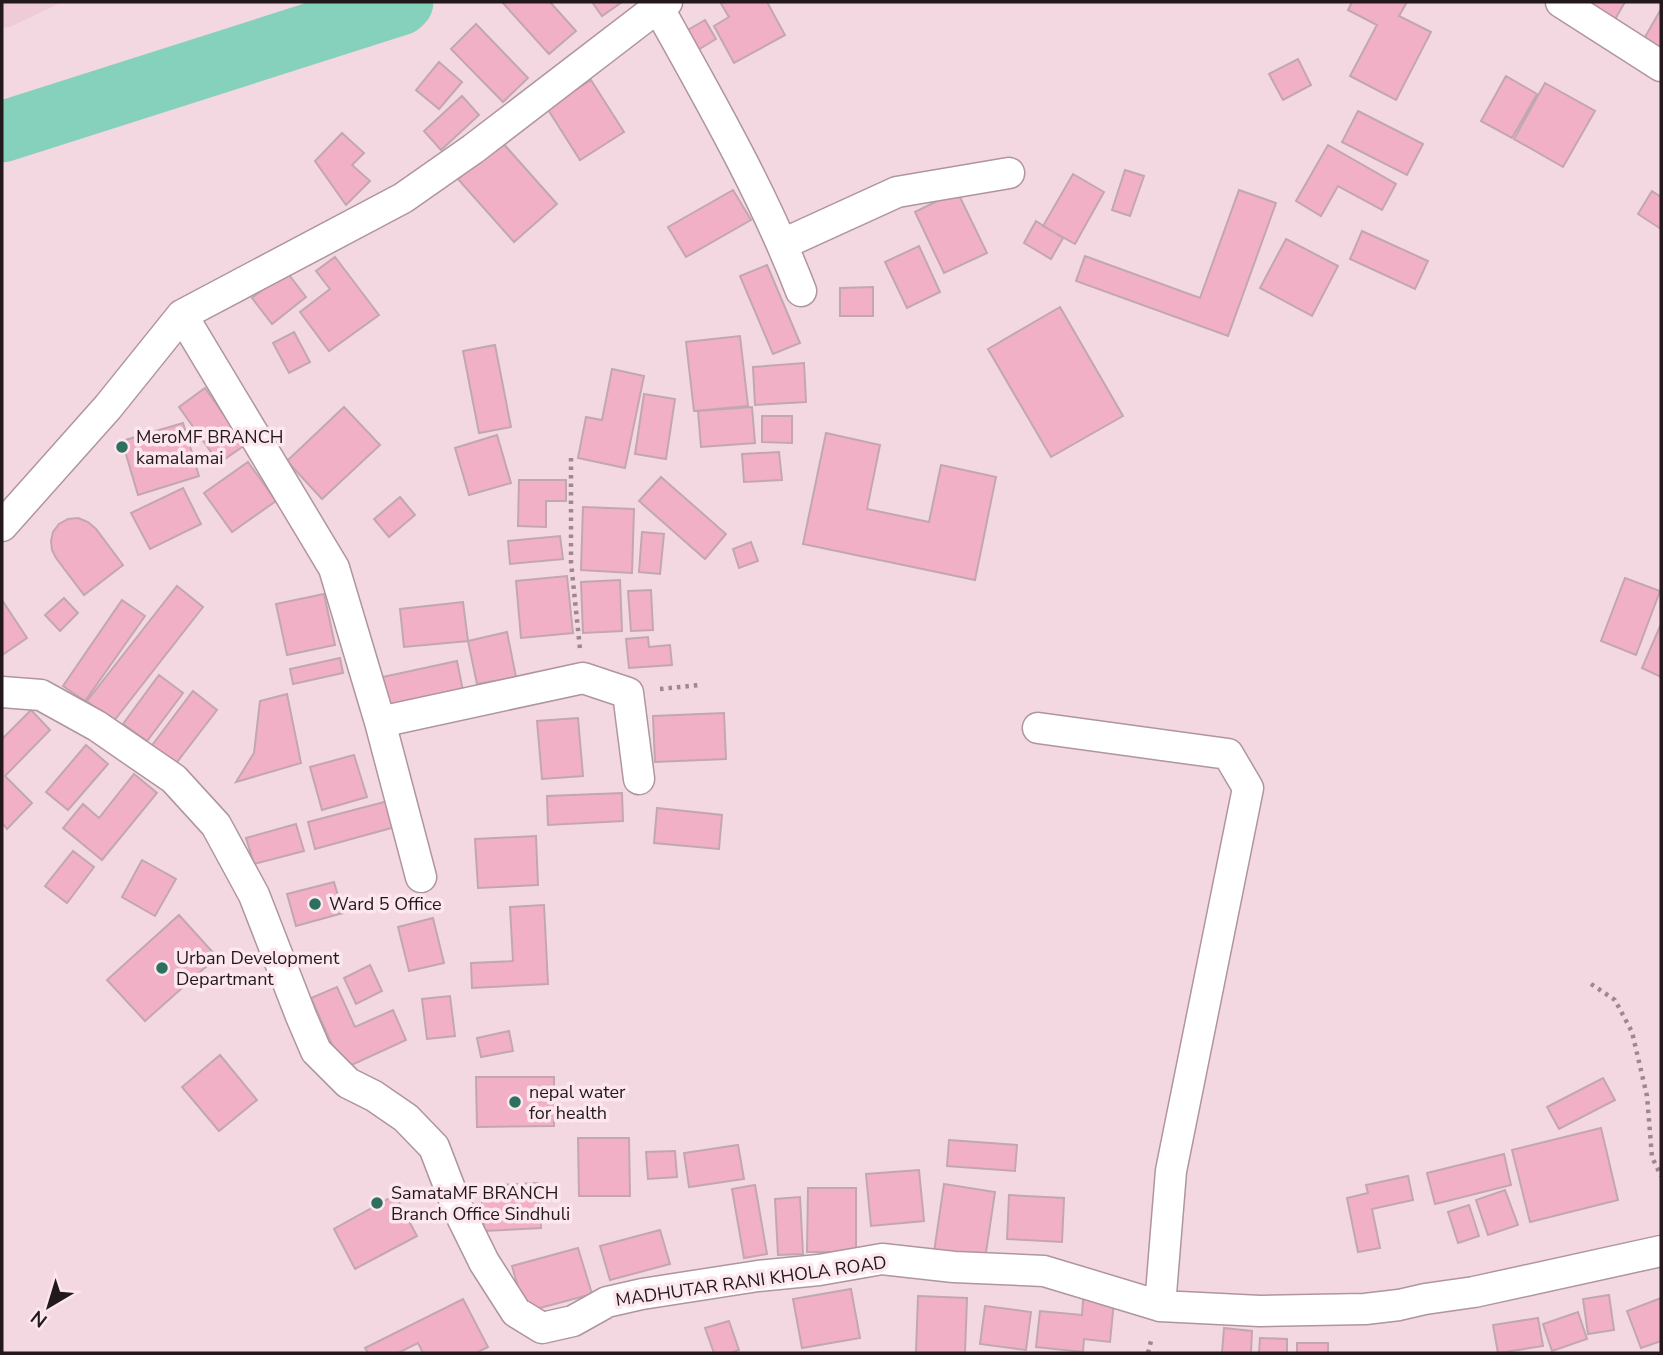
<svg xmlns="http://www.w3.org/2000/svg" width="1663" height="1355" viewBox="0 0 1663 1355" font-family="'Nunito Sans',sans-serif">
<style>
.built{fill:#eecbd7}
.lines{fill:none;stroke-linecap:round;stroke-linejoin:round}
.river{stroke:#85d1bb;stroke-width:61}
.building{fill:#f2b0c7;stroke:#c2a7b0;stroke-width:2}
.minor-casing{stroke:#af959e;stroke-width:33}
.path{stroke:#9d888f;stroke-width:4.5;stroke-dasharray:3.5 5;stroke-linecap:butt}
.minor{stroke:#fff;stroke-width:30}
.poi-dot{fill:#2e705f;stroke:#fde7ee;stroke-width:2.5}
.labels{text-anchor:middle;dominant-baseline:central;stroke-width:7;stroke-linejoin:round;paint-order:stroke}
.poi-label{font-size:18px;fill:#23191c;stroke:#fde7ee;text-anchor:start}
.street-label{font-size:18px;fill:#23191c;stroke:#fde7ee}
</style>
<rect width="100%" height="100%" fill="#f4d8e1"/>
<path class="built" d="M2,2H62L10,27L2,28Z"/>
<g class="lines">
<path class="river" d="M2,132L400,5L403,2"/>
</g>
<path class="building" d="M502,2H550L576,31L549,54Z
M592,2H622L602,16Z
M720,2H767L785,35L734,63L714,26L729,17Z
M1352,2H1407L1399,16L1431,32L1396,100L1350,76L1377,25L1348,10Z
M1585,2H1625L1614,21Z
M1661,9V55L1641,44Z
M705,20L716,39L698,50L686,31Z
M476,24L528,78L503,102L451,49Z
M1298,59L1311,85L1283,100L1269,74Z
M439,62L462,82L439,109L416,90Z
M1506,76L1537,94L1512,138L1481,121Z
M591,80L624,132L580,160L547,108Z
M1545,83L1595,111L1563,167L1514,139Z
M462,96L479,115L441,150L424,131Z
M1358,111L1423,144L1407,175L1342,142Z
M342,133L364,153L352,165L370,181L346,205L315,161Z
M501,141L557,204L514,242L458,179Z
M1328,145L1396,184L1382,210L1338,186L1321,216L1296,201Z
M1125,170L1144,176L1130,216L1112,210Z
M1073,174L1104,192L1075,244L1043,226Z
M733,190L751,220L686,257L668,227Z
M1239,190L1276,203L1228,336L1076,281L1085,256L1200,298Z
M957,191L987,253L944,273L915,212Z
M1652,191L1661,197V229L1638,214Z
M1036,221L1063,238L1051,259L1024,243Z
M1362,231L1428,261L1415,289L1350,259Z
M1286,239L1338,266L1312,316L1260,288Z
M919,246L940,292L907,308L885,262Z
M335,257L379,315L329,351L300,312L330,289L316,271Z
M767,265L800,343L773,354L740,276Z
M286,271L306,297L272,324L252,298Z
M873,287V316H840V288Z
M1060,307L1123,416L1051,457L988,349Z
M294,332L310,362L289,373L273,343Z
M740,336L748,406L694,411L686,342Z
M495,345L511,427L479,433L463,351Z
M804,363L806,402L755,405L753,367Z
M612,369L644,376L625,468L578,458L586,417L602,420Z
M205,388L245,445L219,463L179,407Z
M644,394L675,399L666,459L635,454Z
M344,407L380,445L322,499L287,461Z
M752,407L755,443L701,447L698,411Z
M762,416H792V443L762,442Z
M183,423L199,476L138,495L122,441Z
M826,433L880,445L867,509L929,522L941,465L996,477L975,580L803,544Z
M497,435L511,483L469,495L455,448Z
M779,452L782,480L744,482L742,454Z
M248,462L276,501L232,532L204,493Z
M661,477L726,534L705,559L639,501Z
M519,480H566V501H546V527L518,526Z
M183,488L201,524L150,549L131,513Z
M400,497L415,515L389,537L374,519Z
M583,507L634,509L632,573L581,570Z
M78,518L88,522L96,529L123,565L84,595L56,558L52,550L51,541L53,532L59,524L68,519Z
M642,532L664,534L660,574L639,572Z
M560,536L563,559L510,564L508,541Z
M751,542L758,561L739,568L733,549Z
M567,576L573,633L521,638L516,581Z
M1625,578L1660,591L1636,655L1601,641Z
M620,580L622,631L583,633L581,582Z
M177,586L203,607L113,722L87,701Z
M651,590L653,630L631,631L628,591Z
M324,594L335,645L287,655L276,604Z
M64,598L78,613L60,631L45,615Z
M2,600L27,638L2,655Z
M122,600L145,616L85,701L63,686Z
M463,602L468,641L404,647L400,609Z
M1661,624V677L1642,668Z
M507,632L516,677L477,684L468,641Z
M648,637L649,647L670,645L672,665L629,668L626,639Z
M340,658L343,673L293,684L290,669Z
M457,661L463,691L384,708L378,678Z
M159,675L183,693L147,741L123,724Z
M193,691L217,710L174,766L150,748Z
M287,694L301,763L236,782L254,753L260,701Z
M31,710L50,730L5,776L32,803L7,829L2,823V739Z
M724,713L726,759L655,762L653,716Z
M578,718L583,776L542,779L537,721Z
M86,745L108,764L68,810L46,792Z
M354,755L367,797L322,810L310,767Z
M134,774L157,793L102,860L63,828L83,804L99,818Z
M622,793L623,821L548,825L547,796Z
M388,801L395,827L315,849L308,822Z
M657,808L722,815L719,849L654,843Z
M296,824L304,851L254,864L246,838Z
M536,836L538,885L478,888L475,839Z
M73,851L94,867L67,903L45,886Z
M142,860L176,879L155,916L122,897Z
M334,882L343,913L296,926L287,894Z
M544,905L548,984L472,988L471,963L513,961L510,907Z
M179,915L217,957L145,1021L107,980Z
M433,918L444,963L409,971L398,927Z
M370,965L382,991L356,1004L344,978Z
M337,987L355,1027L393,1010L406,1040L343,1069L311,998Z
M450,996L455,1036L427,1039L422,999Z
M509,1031L513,1051L481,1057L477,1038Z
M220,1055L257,1100L219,1131L182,1087Z
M476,1077H554V1126L477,1127Z
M1603,1078L1615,1100L1559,1129L1547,1107Z
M1601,1128L1618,1200L1530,1222L1512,1150Z
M578,1138H629L630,1196H579Z
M949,1140L1017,1145L1015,1171L947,1166Z
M738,1145L744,1179L689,1187L684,1153Z
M675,1151L677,1177L648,1179L646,1152Z
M1504,1154L1511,1185L1435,1204L1427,1173Z
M919,1170L924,1221L871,1226L866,1174Z
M1408,1176L1413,1200L1372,1209L1380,1248L1358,1252L1347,1198L1368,1193L1366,1185Z
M538,1183L541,1228L484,1231L481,1186Z
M944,1184L995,1192L985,1259L934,1252Z
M755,1185L767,1254L744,1258L732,1189Z
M808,1188H856V1252H807Z
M1505,1190L1518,1225L1488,1235L1476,1200Z
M395,1195L417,1236L355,1269L334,1229Z
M1009,1195L1064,1198L1062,1242L1007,1239Z
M800,1197L803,1254L778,1255L775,1199Z
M1469,1205L1479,1236L1458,1243L1448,1212Z
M660,1230L670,1264L610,1280L600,1246Z
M578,1248L592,1294L525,1312L512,1266Z
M1084,1287L1115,1291L1110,1342L1084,1339L1083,1352L1036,1347L1040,1311L1082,1315Z
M851,1289L860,1338L802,1348L793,1299Z
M1609,1295L1614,1330L1588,1334L1583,1299Z
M918,1296L967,1298L965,1353H916Z
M1661,1298V1341L1641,1348L1627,1311Z
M463,1299L488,1347L476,1353H423L418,1343L398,1353H368L365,1348Z
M985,1306L1031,1312L1026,1350L980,1344Z
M1578,1312L1587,1339L1552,1351L1543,1324Z
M1538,1318L1543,1346L1498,1353L1493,1325Z
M729,1321L739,1350L730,1353H714L705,1328Z
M1224,1328L1252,1331L1251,1353H1222Z
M1260,1338L1287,1339V1353H1259Z
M1297,1343H1328V1353H1297Z"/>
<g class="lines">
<g class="minor-casing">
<path id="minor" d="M1561,2L1661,66
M658,7C709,99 763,192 801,291
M783,244L897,192L1009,173
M182,315L334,568L380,722L421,877
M2,526L108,407L182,315L403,198L473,149L658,7L667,2
M2,692L41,695L97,726L174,779L216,825L254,895L301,1016L316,1051L348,1083L374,1096L406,1118L434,1147L457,1207L484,1262L516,1312L542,1328L573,1321L607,1302L642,1294L758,1276L819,1270L882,1259L954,1267L1044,1271L1160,1306L1260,1311L1365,1309L1399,1305L1425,1299L1474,1292L1661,1251
M380,722L583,678L628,693L639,779
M1038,728L1228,754L1248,788L1171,1171L1160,1306"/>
</g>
<path class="path" d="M571,458V562L580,649
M660,689L699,685
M1591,984L1615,1000L1632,1032L1647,1096L1652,1157L1661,1176
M1148,1353L1152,1337"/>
<use href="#minor" class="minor"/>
</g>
<g class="poi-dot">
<circle cx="122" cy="447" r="7"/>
<circle cx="315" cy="904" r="7"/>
<circle cx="162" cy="968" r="7"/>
<circle cx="515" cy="1102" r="7"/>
<circle cx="377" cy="1203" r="7"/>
</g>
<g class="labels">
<g class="poi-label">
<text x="136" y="437">MeroMF BRANCH<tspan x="136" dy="21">kamalamai</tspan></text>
<text x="329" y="904">Ward 5 Office</text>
<text x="176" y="958">Urban Development<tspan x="176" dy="21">Departmant</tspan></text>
<text x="529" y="1092">nepal water<tspan x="529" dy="21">for health</tspan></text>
<text x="391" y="1193">SamataMF BRANCH<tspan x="391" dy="21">Branch Office Sindhuli</tspan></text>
</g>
<g class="street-label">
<text transform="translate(751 1281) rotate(-8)">MADHUTAR RANI KHOLA ROAD</text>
</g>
</g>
<rect width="1663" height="1355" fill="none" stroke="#23191c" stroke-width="7"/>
<g transform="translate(49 1306) rotate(218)" stroke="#fde7ee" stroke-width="5" paint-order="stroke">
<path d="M0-5L12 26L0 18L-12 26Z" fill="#23191c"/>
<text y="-10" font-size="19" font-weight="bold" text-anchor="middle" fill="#23191c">N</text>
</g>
</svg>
